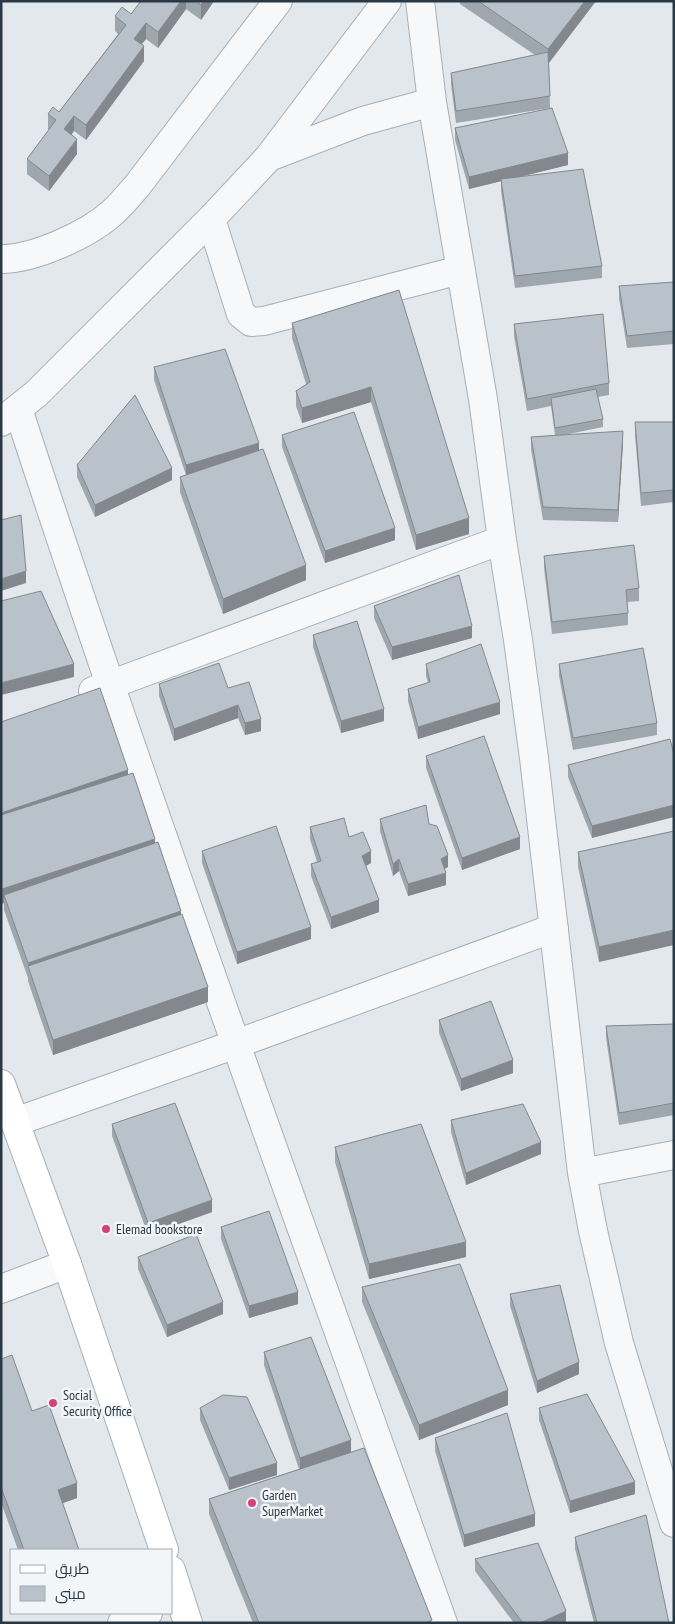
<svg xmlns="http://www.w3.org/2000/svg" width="675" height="1624" viewBox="0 0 675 1624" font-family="'PT Sans Narrow',Cairo,sans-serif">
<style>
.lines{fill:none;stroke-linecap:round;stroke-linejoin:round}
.minor-casing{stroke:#a7b0b7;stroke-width:30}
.secondary-casing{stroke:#a7b0b7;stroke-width:30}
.minor{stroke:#f6f8fa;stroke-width:28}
.secondary{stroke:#fff;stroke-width:28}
.wall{fill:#9fa7ae}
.shaded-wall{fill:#82888d}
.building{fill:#b9c2ca;stroke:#82888d}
.poi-dot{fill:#d84077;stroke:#f3f6f9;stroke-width:2}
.labels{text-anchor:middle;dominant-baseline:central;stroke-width:5;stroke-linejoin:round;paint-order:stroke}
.poi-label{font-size:14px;fill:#293945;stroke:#f3f6f9;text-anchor:start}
</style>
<rect width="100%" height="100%" fill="#e3e8ec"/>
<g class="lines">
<g class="minor-casing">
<path id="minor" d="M420,1L432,102L483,399L502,540L518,640L534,758L582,1173L593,1231L619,1343L674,1523
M269,157L363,121L432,102
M211,219L241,314L251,322L264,321L460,270
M1,259C35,259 89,234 113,212C122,204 129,195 137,186L278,1
M18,409C151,817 299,1219 443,1623
M1,422L36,394L211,219L269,157L387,1
M93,691L502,540
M15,1122L236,1044L554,928
M582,1173L674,1155
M1,1289L67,1264
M122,1623L148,1613"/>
</g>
<g class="secondary-casing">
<path id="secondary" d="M1,1084L67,1264L164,1550
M171,1570L188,1623"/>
</g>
<use href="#minor" class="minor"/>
<use href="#secondary" class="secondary"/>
</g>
<path class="wall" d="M141,1H214L201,20L186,9L158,48L146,39L141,44L144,61L86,140L74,131L71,135L77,154L49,191L27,174V159L49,130L48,129V114L59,112L118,34L115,31V16L131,14Z
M460,1H596L549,63L550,108L456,123L451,85V73L535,55L460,4Z
M455,128L568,165L520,177L602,266V278L515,288L501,191V181L469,189L455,140Z
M674,282V344L627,348L619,298V286Z
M399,290L469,534L416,550L371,402L302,423L296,406V391L306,384L292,338V323Z
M514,324L609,383V395L598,397L603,419V427L564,435L623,443L618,522L543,520L531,449V437L555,435L551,406L527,411L514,336Z
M154,367L259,450L306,580L223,614L180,492V477L186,475L154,380Z
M635,422H674V502L641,506L635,435Z
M282,435L395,540L325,563L282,447Z
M77,465L172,480L95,517L77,477Z
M544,556L639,588V601L627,602L628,613V625L552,634L544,568Z
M374,606L472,638L392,660L374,618Z
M313,635L384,721L341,733L313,647Z
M426,664L500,714L418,739L408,701V689L428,683L426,676Z
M559,664L657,723V735L573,750L559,676Z
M159,684L228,688L261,731L245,735L238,718L174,741L159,696Z
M1,722L128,775L155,843L181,914L208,1002L53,1055L28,981V978L4,910V903L2,904L1,902Z
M670,739L592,838L568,777V765Z
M426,756L520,849L462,870L426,768Z
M380,819L448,867L444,869L446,885L408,896L399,871L393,876L380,831Z
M310,827L349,837L371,863L366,866L379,912L331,929L311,876V864L317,862L310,839Z
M674,831L599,962L578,867V852Z
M202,851L311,939L237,964L202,863Z
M439,1020L513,1073L461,1091L439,1033Z
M674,1024V1115L619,1125L606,1038V1026Z
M451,1120L541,1154L466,1185L451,1132Z
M112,1124L212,1212L148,1235L112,1136Z
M335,1147L466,1257L369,1279L335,1162Z
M221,1227L298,1304L249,1318L221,1239Z
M138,1257L223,1314L167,1337L138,1269Z
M362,1287L508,1405L419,1440L362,1302Z
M510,1294L579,1374L537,1393L510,1306Z
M264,1352L351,1452L432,1623H253L209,1514V1499L299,1469L264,1365Z
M1,1359L32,1411L77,1498L62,1503L79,1550H18L1,1502Z
M200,1408L277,1475L229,1490L200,1420Z
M539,1408L635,1494L570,1513L539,1420Z
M435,1438L535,1526L464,1547L435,1451Z
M575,1537L669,1623H594L575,1549Z
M475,1559L566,1623H514L475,1571Z"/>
<path class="shaded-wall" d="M181,1H186V9L158,48V32Z
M203,1H214L201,20V5Z
M585,1H596L548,64V49Z
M146,23V39L134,54V39Z
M144,46V61L86,140V125Z
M74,116V131L64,144V129Z
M77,139V154L49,191V176Z
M568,153V165L469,189V177Z
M371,387V402L302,423V408Z
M623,431V443L618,522V510Z
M259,443V455L186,477V465Z
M172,468V480L95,517V505Z
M469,518V534L416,550V535Z
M395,528V540L325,563V551Z
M306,565V580L223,614V599Z
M26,571V583L1,591V579Z
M472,626V638L392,660V647Z
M74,664V677L1,695V683Z
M500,702V714L418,739V727Z
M238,705V718L174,741V729Z
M384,709V721L341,733V721Z
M261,719V731L245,735V723Z
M128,770V785L1,828V813Z
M674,805V817L592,838V826Z
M520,837V849L462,870V858Z
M155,839V854L4,895V903L2,904V889Z
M371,851V863L362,868V856Z
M448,855V867L441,871V859Z
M399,859V871L393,876V864Z
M446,873V885L408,896V884Z
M379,900V912L331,929V917Z
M181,911V926L28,966V963Z
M311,927V939L237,964V952Z
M674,930V945L599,962V947Z
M208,987V1002L53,1055V1040Z
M513,1060V1073L461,1091V1079Z
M541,1142V1154L466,1185V1173Z
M212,1200V1212L148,1235V1223Z
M466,1242V1257L369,1279V1264Z
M298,1292V1304L249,1318V1306Z
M223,1302V1314L167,1337V1325Z
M579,1362V1374L537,1393V1381Z
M508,1390V1405L419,1440V1425Z
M351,1440V1452L300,1470V1458Z
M277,1463V1475L229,1490V1478Z
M635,1482V1494L570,1513V1501Z
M77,1483V1498L58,1505V1490Z
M535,1514V1526L464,1547V1535Z
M566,1611V1623H540Z"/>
<path class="building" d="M141,1H181L158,32L146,23L134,39L144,46L86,125L74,116L64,129L77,139L49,176L27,159L56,120L48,114L53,107L59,112L126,25L115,16L122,7L131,14Z
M196,1H203L201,5Z
M478,1H585L548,49Z
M548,52L550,96L456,111L451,73Z
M552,108L568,153L469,177L455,128Z
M583,169L602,266L515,276L501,179Z
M674,282V331L627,336L619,286Z
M399,290L469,518L416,535L371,387L302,408L296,391L310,382L292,323Z
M603,314L609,383L527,399L514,324Z
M225,349L259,443L186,465L154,367Z
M596,389L603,419L555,428L551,398Z
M135,395L172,468L95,505L77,465Z
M354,412L395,528L325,551L282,435Z
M635,422H674V490L641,493Z
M623,431L618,510L543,507L531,437Z
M263,449L306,565L223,599L180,477Z
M21,515L26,571L1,579V520Z
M634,545L639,588L626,590L628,613L552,622L544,556Z
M459,575L472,626L392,647L374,606Z
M41,591L74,664L1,683V601Z
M357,621L384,709L341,721L313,635Z
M481,644L500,702L418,727L408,689L430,682L426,664Z
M643,648L657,723L573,738L559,664Z
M219,663L228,688L249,682L261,719L245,723L238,705L174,729L159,684Z
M100,688L128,770L1,813V722Z
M484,736L520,837L462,858L426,756Z
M670,739L674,754V805L592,826L568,765Z
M133,773L155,839L2,889L1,887V815Z
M426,805L429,824L437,826L448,855L441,859L446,873L408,884L399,859L393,864L380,819Z
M344,818L349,837L363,832L371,851L362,856L379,900L331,917L311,864L321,861L310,827Z
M276,826L311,927L237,952L202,851Z
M674,831V930L599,947L578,852Z
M158,842L181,911L28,963L4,895Z
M182,914L208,987L53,1040L28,966Z
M491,1001L513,1060L461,1079L439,1020Z
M674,1024V1103L619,1113L606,1026Z
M175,1103L212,1200L148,1223L112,1124Z
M523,1104L541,1142L466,1173L451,1120Z
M421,1124L466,1242L369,1264L335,1147Z
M269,1211L298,1292L249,1306L221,1227Z
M196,1234L223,1302L167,1325L138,1257Z
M460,1264L508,1390L419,1425L362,1287Z
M560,1285L579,1362L537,1381L510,1294Z
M311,1337L351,1440L300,1458L264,1352Z
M12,1355L32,1411L49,1405L77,1483L58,1490L79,1550H24L1,1487V1359Z
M587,1394L635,1482L570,1501L539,1408Z
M223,1395L247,1397L277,1463L229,1478L200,1408Z
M507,1413L535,1514L464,1535L435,1438Z
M364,1448L432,1620L426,1623H259L209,1499Z
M646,1515L669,1623H597L575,1537Z
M538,1543L566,1611L540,1623H523L475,1559Z"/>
<g class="poi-dot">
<circle cx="106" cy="1229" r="5"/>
<circle cx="53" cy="1403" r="5"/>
<circle cx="252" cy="1503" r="5"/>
</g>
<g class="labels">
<g class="poi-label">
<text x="116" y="1229">Elemad bookstore</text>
<text x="63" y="1395">Social<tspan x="63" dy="16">Security Office</tspan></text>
<text x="262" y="1495">Garden<tspan x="262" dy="16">SuperMarket</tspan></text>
</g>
</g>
<rect width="675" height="1624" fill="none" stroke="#293945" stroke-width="5"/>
<rect x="10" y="1549" width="162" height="65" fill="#f3f6f9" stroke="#a2aab1"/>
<rect x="20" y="1565" width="25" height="8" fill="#ffffff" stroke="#a2aab1"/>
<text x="55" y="1574" font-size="15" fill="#293945">طريق</text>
<rect x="20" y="1586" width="25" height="15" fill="#b9c2ca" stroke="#a2aab1"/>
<text x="55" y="1599" font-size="15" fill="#293945">مبنى</text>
</svg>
